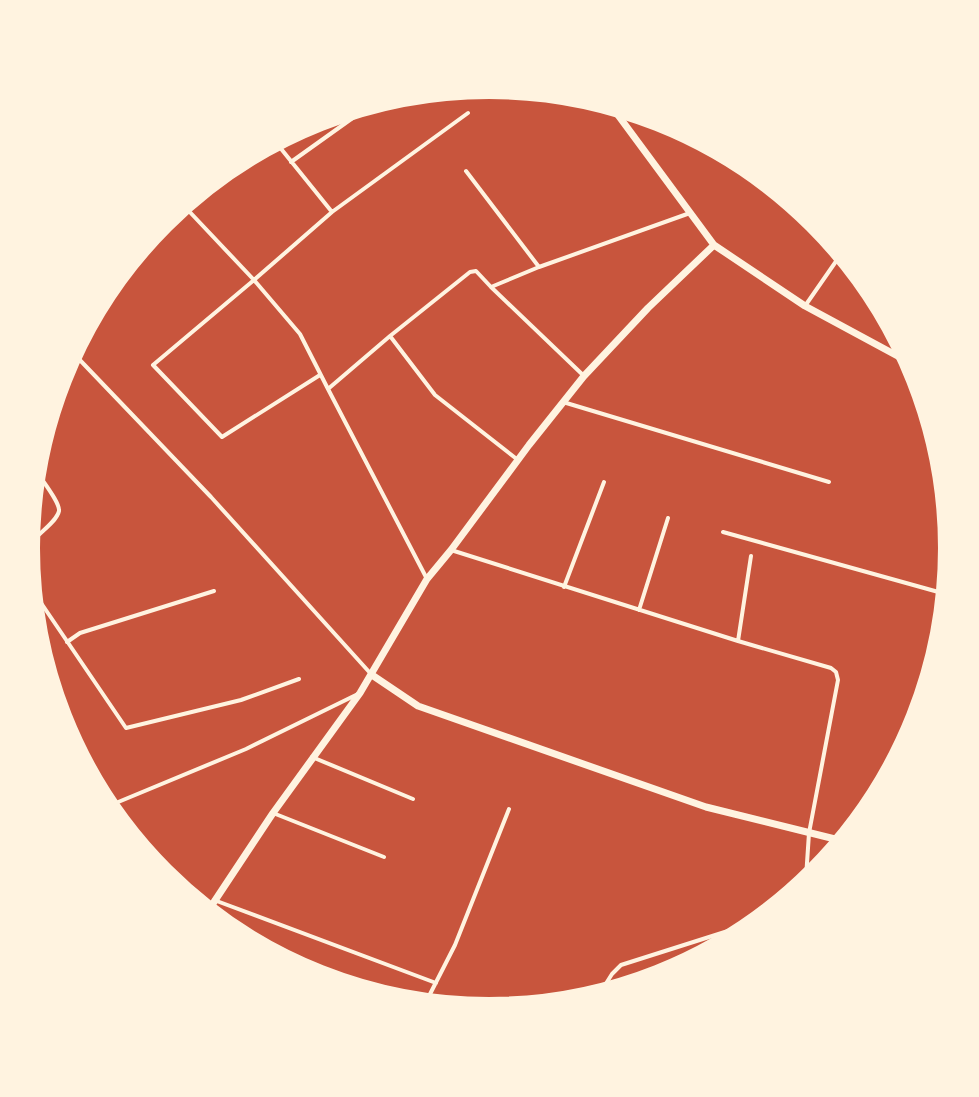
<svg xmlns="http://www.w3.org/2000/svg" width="979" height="1097" viewBox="0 0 979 1097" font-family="Inter,sans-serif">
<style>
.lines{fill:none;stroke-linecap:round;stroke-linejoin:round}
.minor{stroke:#fff3e0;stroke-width:4}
.tertiary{stroke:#fff3e0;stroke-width:7}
.rim{fill:none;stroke:#fff3e0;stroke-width:2}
</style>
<rect width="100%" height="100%" fill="#c8553d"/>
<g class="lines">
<path class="minor" d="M278,145L332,212
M291,162L361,112
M466,171L539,267
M186,208L254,280L300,334L328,389L427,579
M491,287L584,376
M805,306L839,257
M390,336L435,395L518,460
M76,356L211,497L371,674
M320,375L222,437L153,365L254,280L332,212L468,113
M328,389L390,336L470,272L476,271L491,287L539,267L690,213
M563,402L829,482
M723,532L942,593
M33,540C40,533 57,521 59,511C60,503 44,483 39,475
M451,550L738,641L831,668L836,672L838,680L809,833L806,878
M564,587L604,482
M37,597L126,728L241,700L299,679
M639,610L668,518
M738,641L751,556
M67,642L80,633L214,591
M937,643L943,586
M312,757L413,799
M111,805L246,749L358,694
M273,813L384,857
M214,900L436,983
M602,990L612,974L621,965L750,924
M427,1000L455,945L509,809"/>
<path class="tertiary" d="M615,111L714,245L805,306L905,360
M372,675L418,706L706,807L839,840
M210,908L273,813L360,693L427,579L451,550L529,445L584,376L648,308L714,245"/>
</g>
<path d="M0 0H979V1097H0ZM39 548a450 450 0 1 1 900 0a450 450 0 1 1-900 0Z" fill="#fff3e0" fill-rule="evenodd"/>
<path class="rim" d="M39 548a450 450 0 1 1 900 0a450 450 0 1 1-900 0Z"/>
</svg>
